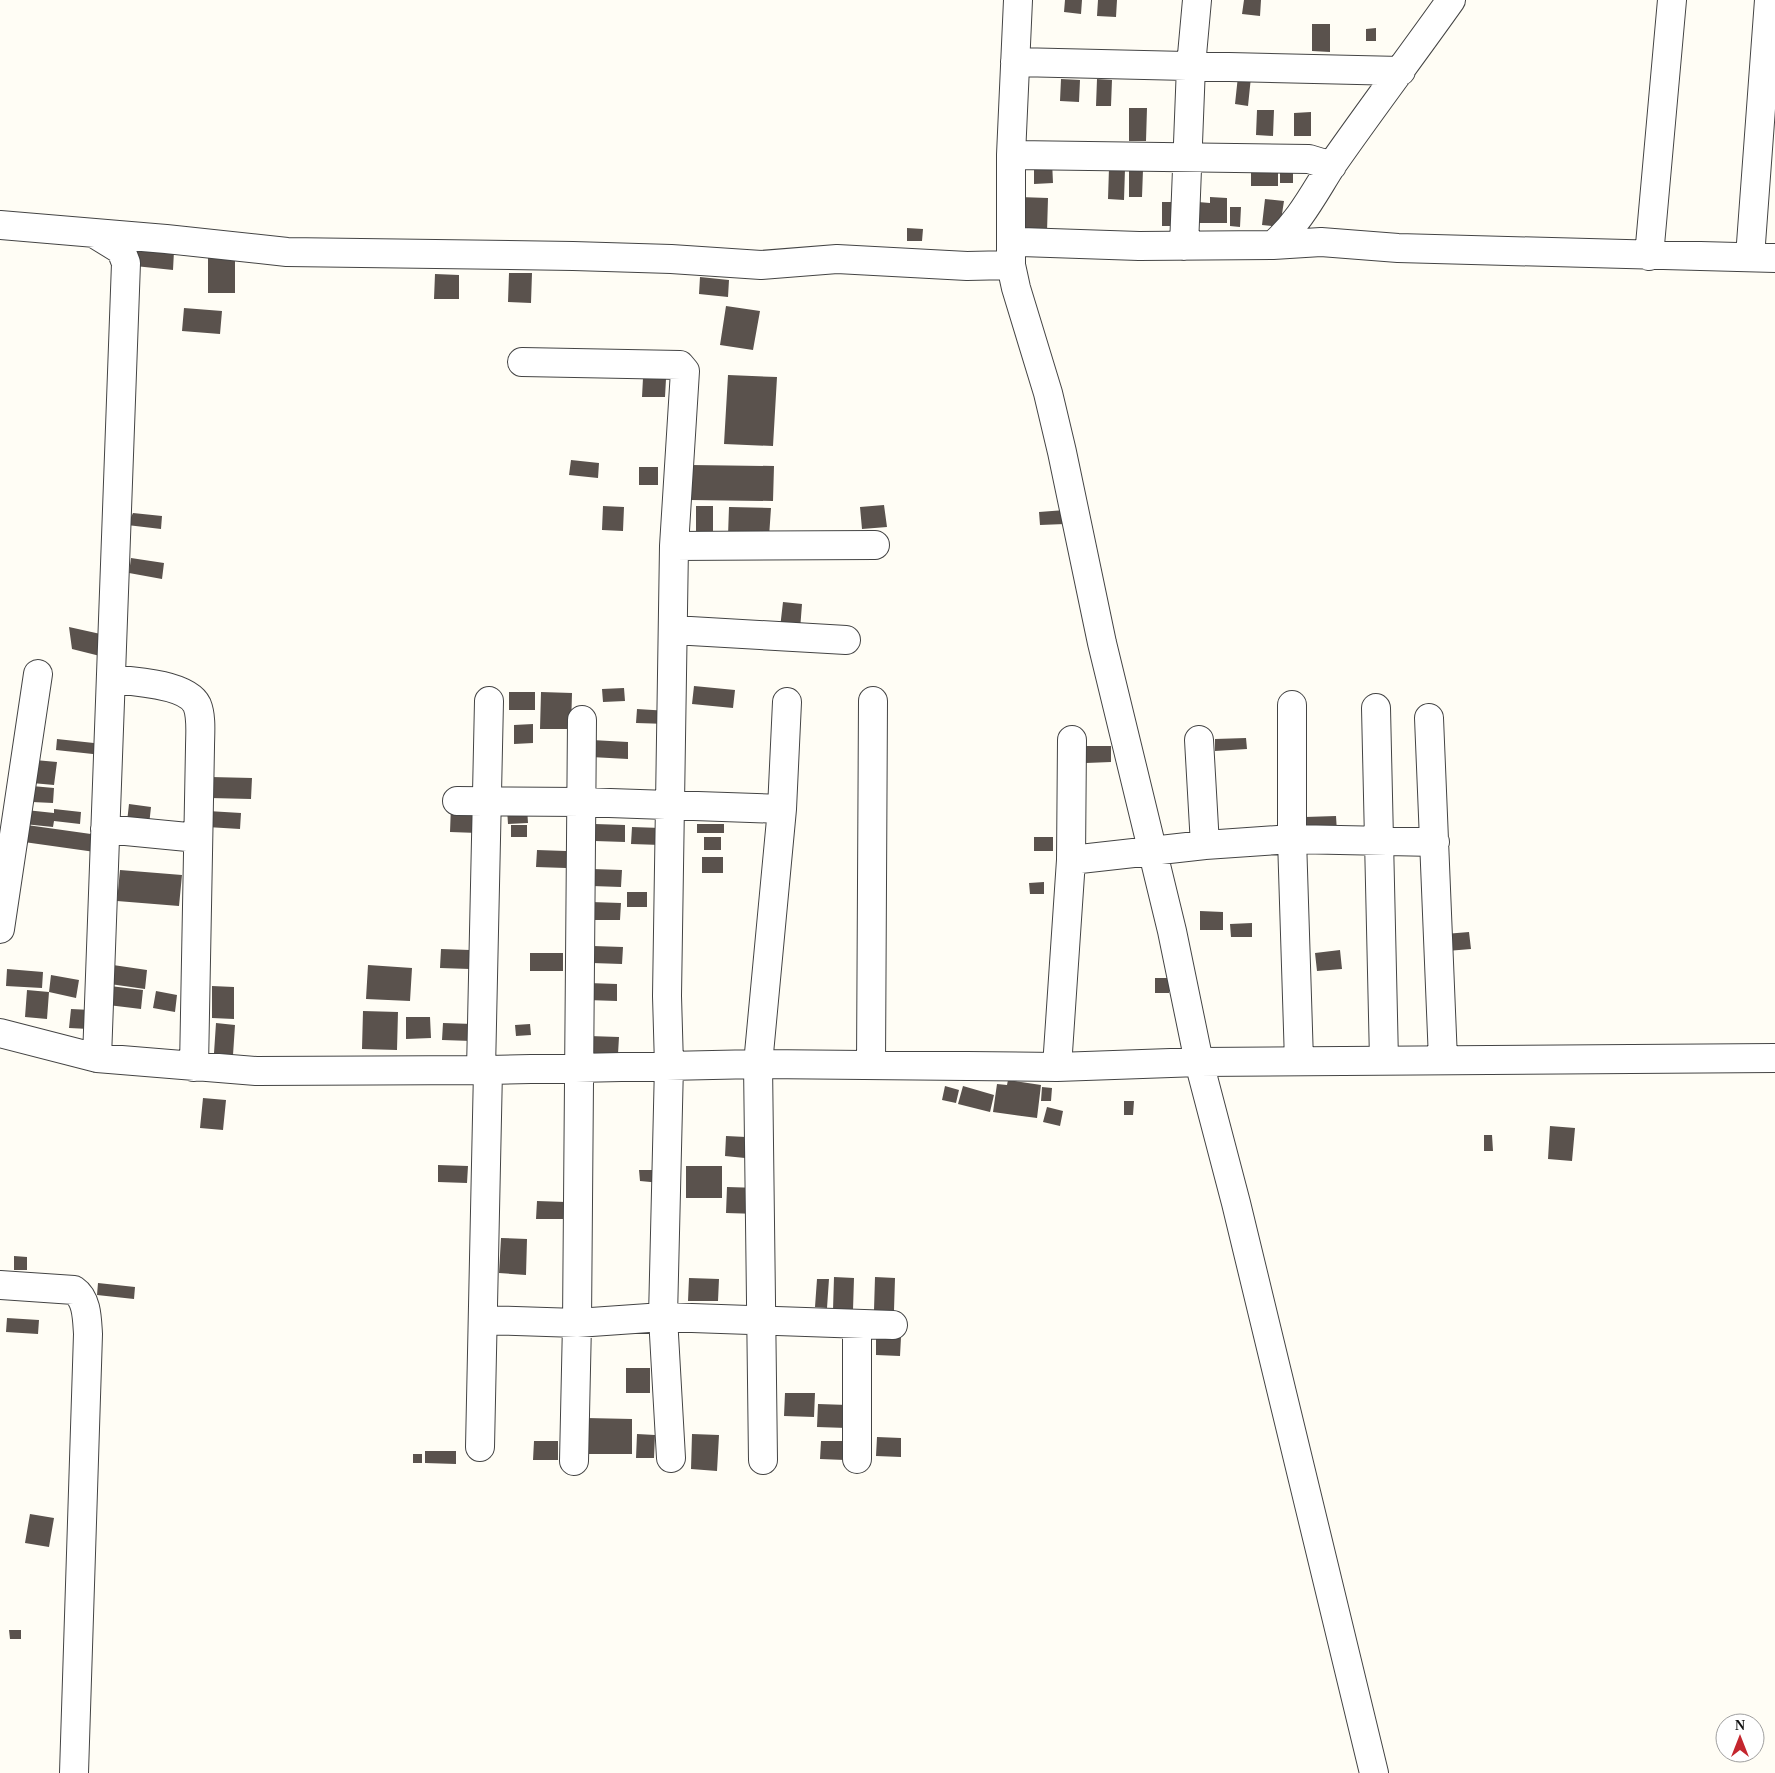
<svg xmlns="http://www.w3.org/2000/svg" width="1775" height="1773" viewBox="0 0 1775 1773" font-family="'Times New Roman',serif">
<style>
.building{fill:#5a524d}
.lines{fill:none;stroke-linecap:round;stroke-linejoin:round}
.minor-casing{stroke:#444;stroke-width:30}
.minor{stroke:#fff;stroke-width:28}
</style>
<rect width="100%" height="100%" fill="#fffdf5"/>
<path class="building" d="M1065,0H1082L1081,14L1064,12Z
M1098,0H1117L1116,17L1097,16Z
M1244,0H1261L1260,16L1242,14Z
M1312,24H1330V52L1312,51Z
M1376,28V41H1366V29Z
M1238,76L1251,77L1248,106L1235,104Z
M1061,79L1080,80L1079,102L1060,101Z
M1097,79L1112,80L1111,106H1096Z
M1129,108H1147L1146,141H1129Z
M1257,110H1274L1273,136L1256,135Z
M1311,112V136H1294V113Z
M1034,161H1052L1053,183L1034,184Z
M1293,164V183H1280V165Z
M1251,167H1278V186H1251Z
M1109,168L1125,169L1124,200L1108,199Z
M1129,170H1143L1142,197H1129Z
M1019,197L1048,198L1047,232L1018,231Z
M1210,197L1227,198V223H1197L1198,202L1210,203Z
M1265,199L1284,201L1280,227L1262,225Z
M1162,202H1177L1176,226H1162Z
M1230,207H1241L1240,227L1230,226Z
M907,228L923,229L922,241H907Z
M136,247L174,251L173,270L135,266Z
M208,255H235V293H208Z
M509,273H532L531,303L508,302Z
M435,274L459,275V299H434Z
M700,277L729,280L728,297L699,294Z
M726,306L760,311L753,350L720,345Z
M184,308L222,311L220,334L182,331Z
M728,375L777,377L773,446L724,444Z
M643,378L666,379L665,397H642Z
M571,460L599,463L598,478L569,475Z
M691,465L774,466L773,501L690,500Z
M639,467H658V485H639Z
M884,505L887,527L862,529L860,507Z
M603,506L624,507L623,531L602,530Z
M696,506H713V537H696Z
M729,507L771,508L769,537L728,536Z
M1065,510V524L1040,525L1039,512Z
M133,513L162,516L161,529L127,525Z
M131,558L164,563L162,579L129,573Z
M783,602L802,604L800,630L780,628Z
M69,627L105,635L100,656L72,649Z
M694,686L735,690L733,708L692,704Z
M624,688L625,701L603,702L602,689Z
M509,692H535V710H509Z
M541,692L572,693L571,729H540Z
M637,709L669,711L668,724L636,723Z
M533,724V743L514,744V725Z
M1246,738L1247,749L1215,751V739Z
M57,739L103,744L102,755L56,750Z
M592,740L628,742V759L591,757Z
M1086,746H1111V762L1086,763Z
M35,760L57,762L54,785L32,783Z
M211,777L252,778L251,799L210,798Z
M32,786L54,788L53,803L32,802Z
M129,804L151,807L149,825L127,822Z
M451,806L479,807L478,833L450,832Z
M527,808L528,823L508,824L507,809Z
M54,809L81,812L80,824L54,821L53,827L24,824L26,810L54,813Z
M208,811L241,813L240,829L207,827Z
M1336,816L1337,832L1306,833L1305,817Z
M595,824L625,825V842L595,841Z
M697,824H724V833H697Z
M27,825L98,835L95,852L24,842Z
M511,825H527V837H511Z
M632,827L661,828V845L631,844Z
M704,837H721V850H704Z
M1034,837H1053V851H1034Z
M537,850L566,851V868L536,867Z
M702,857H723V873H702Z
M592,869L622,870L621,887L592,886Z
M120,870L182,875L179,906L117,901Z
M1044,882V894H1030L1029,883Z
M627,892H647V907H627Z
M591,902L621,903L620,920H590Z
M1200,911L1223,912V930H1200Z
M1252,923V937H1231L1230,924Z
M1469,932L1471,949L1447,951L1445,934Z
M593,946L623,947L622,964L592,963Z
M441,949L470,950V969L440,968Z
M1340,950L1342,969L1317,971L1315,953Z
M530,953H563V971H530Z
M113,965L147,970L145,989L110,984Z
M368,965L412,968L410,1001L366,999Z
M7,969L43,972L42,988L6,986Z
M51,975L79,980L76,998L49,992Z
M1155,978H1169V993H1155Z
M588,983L617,984V1001L587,1000Z
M110,986L143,990L141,1009L108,1005Z
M212,986L234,987V1019L212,1018Z
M27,990L49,992L47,1019L25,1017Z
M156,991L177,995L175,1012L153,1008Z
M71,1009L91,1010L89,1029L69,1028Z
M363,1011L398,1012L397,1050L362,1049Z
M406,1017H430L431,1038L406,1039Z
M216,1023L235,1025L233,1055L214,1053Z
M443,1023L473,1024L472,1041L442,1040Z
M530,1024L531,1035L516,1036L515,1025Z
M589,1036L619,1037L618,1054L589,1053Z
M1008,1080L1041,1085L1037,1118L993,1112L997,1084L1007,1085Z
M945,1086L959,1090L956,1103L942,1100Z
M963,1086L994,1095L990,1112L958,1104Z
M1042,1087L1052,1088L1051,1101H1041Z
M203,1098L226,1100L223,1130L200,1128Z
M1124,1101H1134L1133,1115H1124Z
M1047,1107L1063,1111L1060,1126L1043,1122Z
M1550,1126L1575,1128L1572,1161L1548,1159Z
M1484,1135H1492L1493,1151H1484Z
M726,1136L746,1137L745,1158L725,1156Z
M438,1165L468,1166L467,1183L438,1182Z
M686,1166H722V1198H686Z
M639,1170H663L661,1183L640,1181Z
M727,1187L760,1188L759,1214L726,1213Z
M537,1201L566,1202V1219H536Z
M501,1238L527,1239L526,1275L499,1273Z
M14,1256L27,1257V1270H14Z
M834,1277L854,1278L853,1310H833Z
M875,1277L895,1278L894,1310H874Z
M689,1278L719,1279L718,1301H688Z
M817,1279H829L827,1308L815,1307Z
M98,1283L135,1287L134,1299L97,1295Z
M7,1318L39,1320L38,1334L6,1332Z
M876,1336L901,1337L900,1356L876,1355Z
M626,1368H650V1393H626Z
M785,1393H815L814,1417L784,1416Z
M818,1404L848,1405L847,1428L817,1427Z
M586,1418L632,1419V1454H586Z
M637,1434L655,1435L654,1458H636Z
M692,1434L719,1435L717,1471L691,1469Z
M877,1437L901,1438V1457L876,1456Z
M534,1441H558V1460H533Z
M821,1441H845V1460L820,1459Z
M425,1451H456V1464L425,1463Z
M413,1454H422V1463H413Z
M30,1514L54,1518L49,1547L25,1543Z
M9,1630H21V1639H10Z"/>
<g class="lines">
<g class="minor-casing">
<path id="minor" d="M1015,62L1401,71
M1011,155L1309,159L1332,166
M0,225L166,239L287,252L573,256L671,259L761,265L837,259L967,266L1011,265
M95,234L121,250L126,263L97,1058
M1273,245L1321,242L1398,248L1775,258
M1184,246L1191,66L1197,0
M1011,248V155L1018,0
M1649,256L1672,0
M1750,257L1769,0
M522,362L680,365L685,371L674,546L667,996L669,1065L663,1317L671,1458
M674,546L875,545
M673,630L846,640
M111,679C131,681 187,684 197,705C202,717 200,735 200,747L194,1067
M1292,705V839L1299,1061
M1376,708L1384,1060
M1429,718L1443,1060
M1199,740L1205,845
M457,801L581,802L782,809
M105,829L198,838
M1071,860L1205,845L1292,839L1435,842
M0,929L38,674
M0,1033L97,1058L256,1071L488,1070L758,1064L1057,1067L1199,1062L1775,1058
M871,1065L873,701
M1057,1067L1071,860L1072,740
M481,1070L489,701
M0,1285L74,1290C87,1299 87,1318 88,1334L74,1773
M483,1320L577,1323L663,1317L893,1325
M480,1447L488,1070
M857,1459V1324
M763,1460L758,1064L782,809L787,702
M574,1461L577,1323L582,720
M1374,1773L1236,1203L1199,1062L1172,931L1102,643L1062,452L1048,393L1016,288L1011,265V248L1021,242L1139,246L1273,245C1299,223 1314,193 1332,165C1371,109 1412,55 1451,0"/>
</g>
<use href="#minor" class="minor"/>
</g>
<g transform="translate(1740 1738)"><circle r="24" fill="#ffffff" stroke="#a0a0a0"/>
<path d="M0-4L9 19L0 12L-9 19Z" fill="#c4262e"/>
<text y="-8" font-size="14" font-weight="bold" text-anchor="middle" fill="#111111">N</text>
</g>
</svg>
